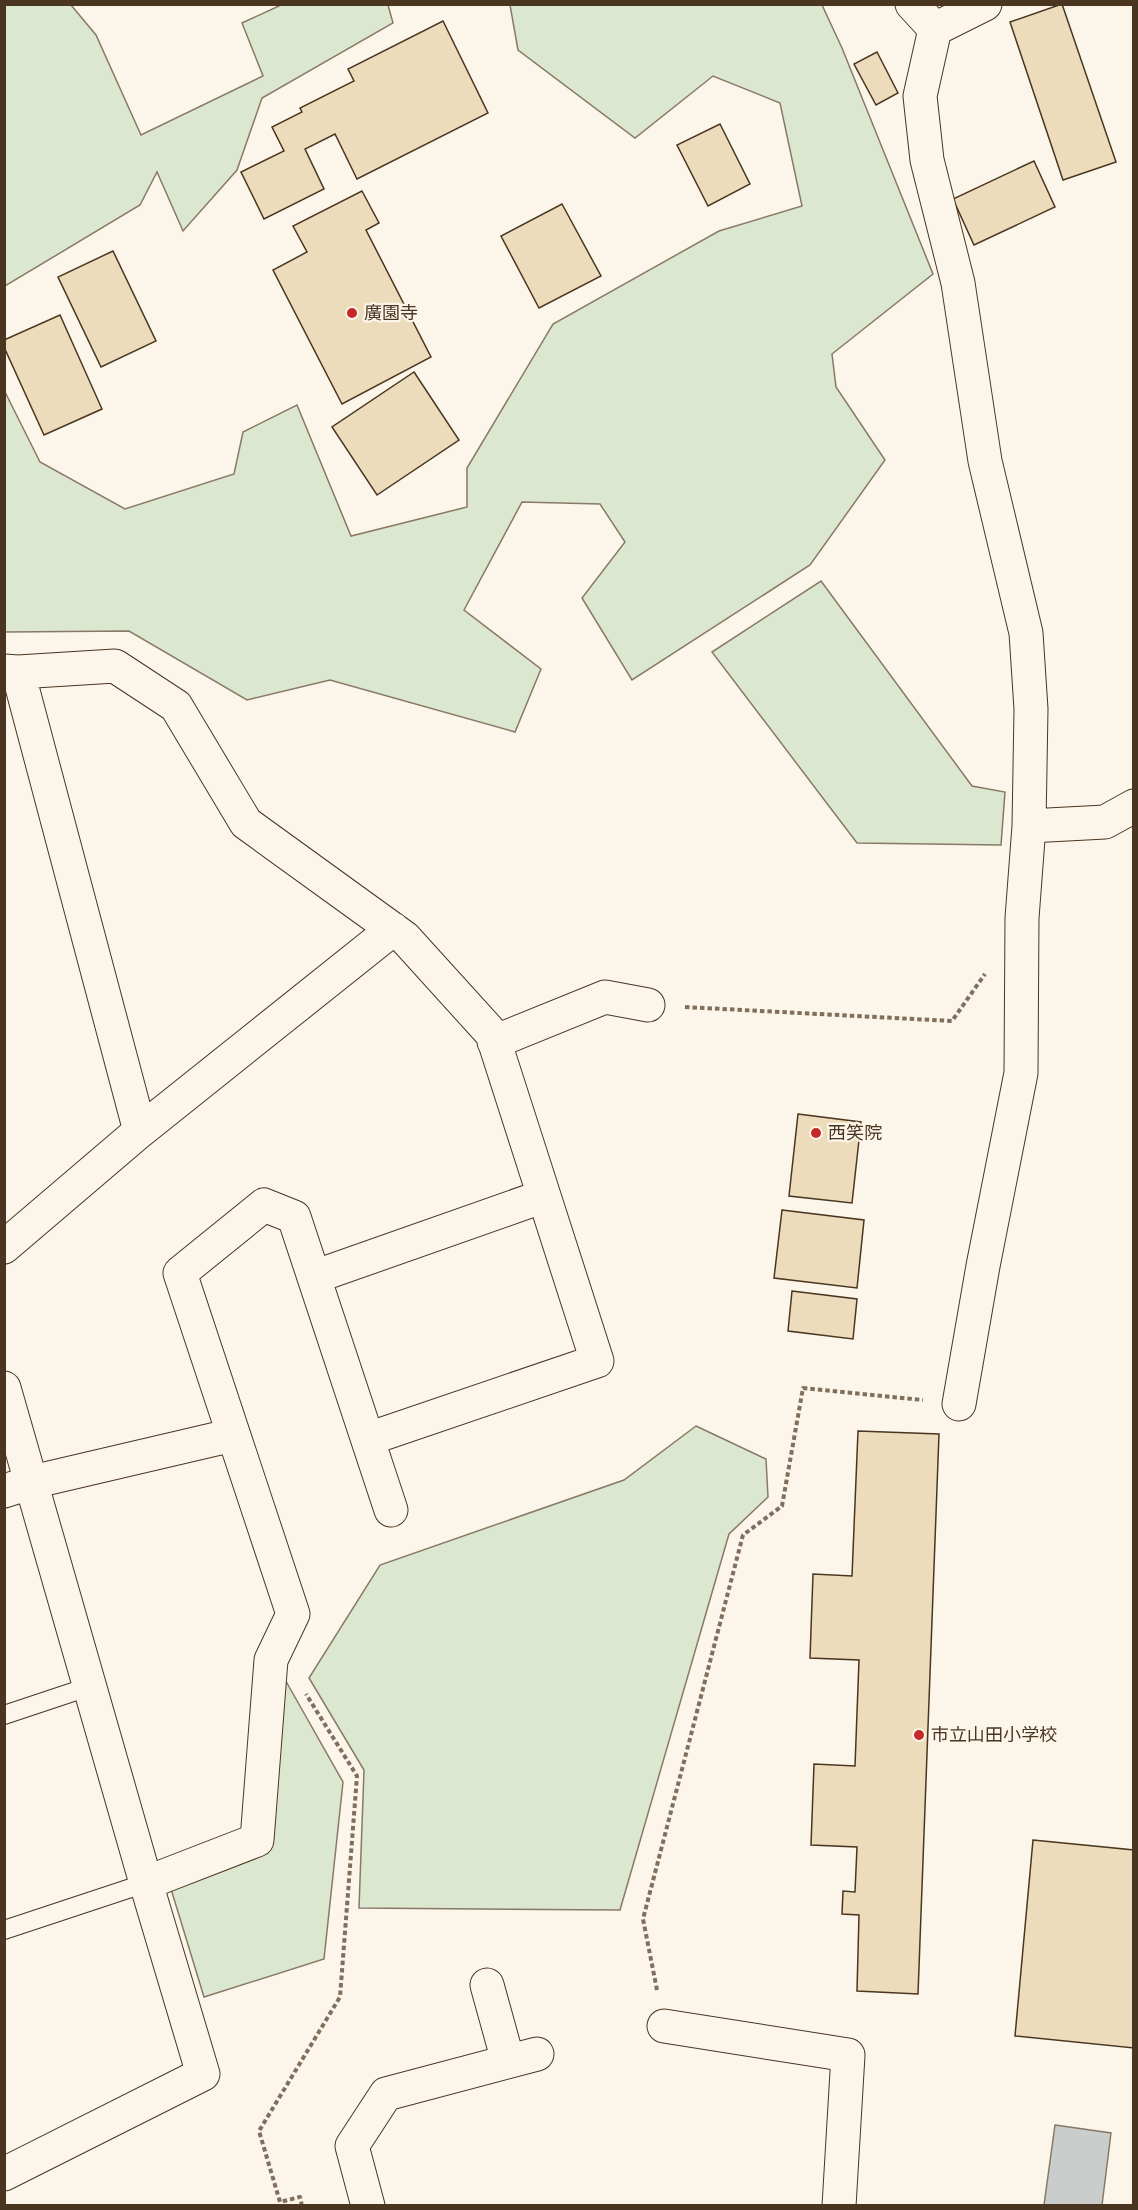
<svg xmlns="http://www.w3.org/2000/svg" width="1138" height="2210" viewBox="0 0 1138 2210" font-family="Rubik,'Noto Sans JP',sans-serif">
<style>
.green{fill:#dce7d0;stroke:#887966;stroke-width:1.5}
.water{fill:#c9cecd;stroke:#887966;stroke-width:1.5}
.building{fill:#ecdcbc;stroke:#4a3520;stroke-width:1.5}
.lines{fill:none;stroke-linecap:round;stroke-linejoin:round}
.lane-casing{stroke:#4a3520;stroke-width:20}
.street-casing{stroke:#4a3520;stroke-width:35}
.path{stroke:#7f6f5c;stroke-width:4;stroke-dasharray:4.5 3;stroke-linecap:butt}
.lane{stroke:#fbf6e9;stroke-width:18}
.street{stroke:#fbf6e9;stroke-width:33}
.poi-dot{fill:#c62828;stroke:#fbf6e9;stroke-width:2}
.labels{text-anchor:middle;dominant-baseline:central;stroke-width:4.5;stroke-linejoin:round;paint-order:stroke}
.poi-label{font-size:18px;fill:#4a3520;stroke:#fbf6e9;text-anchor:start}
</style>
<rect width="100%" height="100%" fill="#fbf6e9"/>
<path class="green" d="M4,5H71L96,35L141,135L263,76L242,23L281,5H388L393,23L262,98L237,170L183,231L157,172L140,205L5,286Z
M510,5H822L842,48L933,274L832,354L836,387L885,460L810,565L632,680L582,598L625,542L600,504L522,502L464,610L541,669L515,732L330,680L247,700L129,631L5,632V392L40,462L125,509L234,474L243,432L297,405L351,536L467,507V468L553,324L719,231L802,206L780,103L713,76L635,138L518,50Z
M821,581L972,786L1005,792L1001,845L857,843L712,652Z
M696,1426L766,1459L768,1497L729,1534L620,1910L359,1908L364,1770L309,1678L380,1565L624,1480Z
M283,1676L343,1782L324,1959L204,1997L171,1889L267,1852Z"/>
<path class="water" d="M1055,2125L1111,2133L1102,2205H1044Z"/>
<path class="building" d="M1062,4L1116,162L1063,180L1010,22Z
M443,21L488,113L357,179L335,134L305,149L324,189L264,219L241,172L284,151L272,127L302,112L300,108L354,81L348,69Z
M877,52L898,93L876,105L854,64Z
M720,124L750,184L708,206L677,145Z
M1034,161L1055,207L974,245L953,199Z
M362,191L379,223L366,230L431,357L342,404L273,270L307,252L293,226Z
M562,204L601,276L539,308L501,236Z
M113,251L156,341L101,367L58,277Z
M60,315L102,409L44,435L4,347V340Z
M414,372L459,440L377,495L332,427Z
M798,1114L861,1122L852,1203L789,1196Z
M782,1210L864,1220L857,1288L774,1278Z
M792,1291L857,1299L853,1339L788,1331Z
M858,1431L939,1434L918,1994L857,1991L859,1915L842,1914L843,1891L855,1892L857,1847L811,1845L814,1764L855,1766L859,1660L810,1658L813,1574L852,1576Z
M1033,1840L1134,1850V2048L1015,2036Z"/>
<g class="lines">
<g class="lane-casing">
<path id="lane" d="M4,1715L91,1686
M4,1930L146,1883"/>
</g>
<g class="street-casing">
<path id="street" d="M912,4L935,29
M935,29L920,96L927,160L958,283L985,461L1026,633L1031,709L1029,826L1022,918L1021,1073L983,1266L959,1404
M935,29L985,4
M4,671L18,672L115,666L176,706L246,823L405,938L492,1034L597,1361L368,1439
M18,672L140,1131
M1029,826L1105,822L1134,806
M494,1042L605,997L648,1005
M4,1247L140,1131L393,929
M314,1277L544,1196
M4,1388L146,1883L203,2074L4,2174
M4,1491L32,1482L233,1435
M146,1883L257,1840L271,1660L293,1614L180,1273L264,1205L294,1217L391,1510
M487,1985L508,2061
M664,2026L848,2055L839,2206
M368,2206L352,2146L386,2094L537,2054"/>
</g>
<path class="path" d="M685,1007L952,1021L985,974
M657,1990L643,1919L743,1535L782,1506L803,1388L923,1400
M302,2206L300,2197L280,2202L259,2131L340,1997L357,1776L306,1694"/>
<use href="#lane" class="lane"/>
<use href="#street" class="street"/>
</g>
<g class="poi-dot">
<circle cx="352" cy="313" r="6"/>
<circle cx="816" cy="1133" r="6"/>
<circle cx="919" cy="1735" r="6"/>
</g>
<g class="labels">
<g class="poi-label">
<text x="364" y="313">廣園寺</text>
<text x="828" y="1133">西笑院</text>
<text x="931" y="1735">市立山田小学校</text>
</g>
</g>
<rect width="1138" height="2210" fill="none" stroke="#4a3520" stroke-width="12"/>
</svg>
